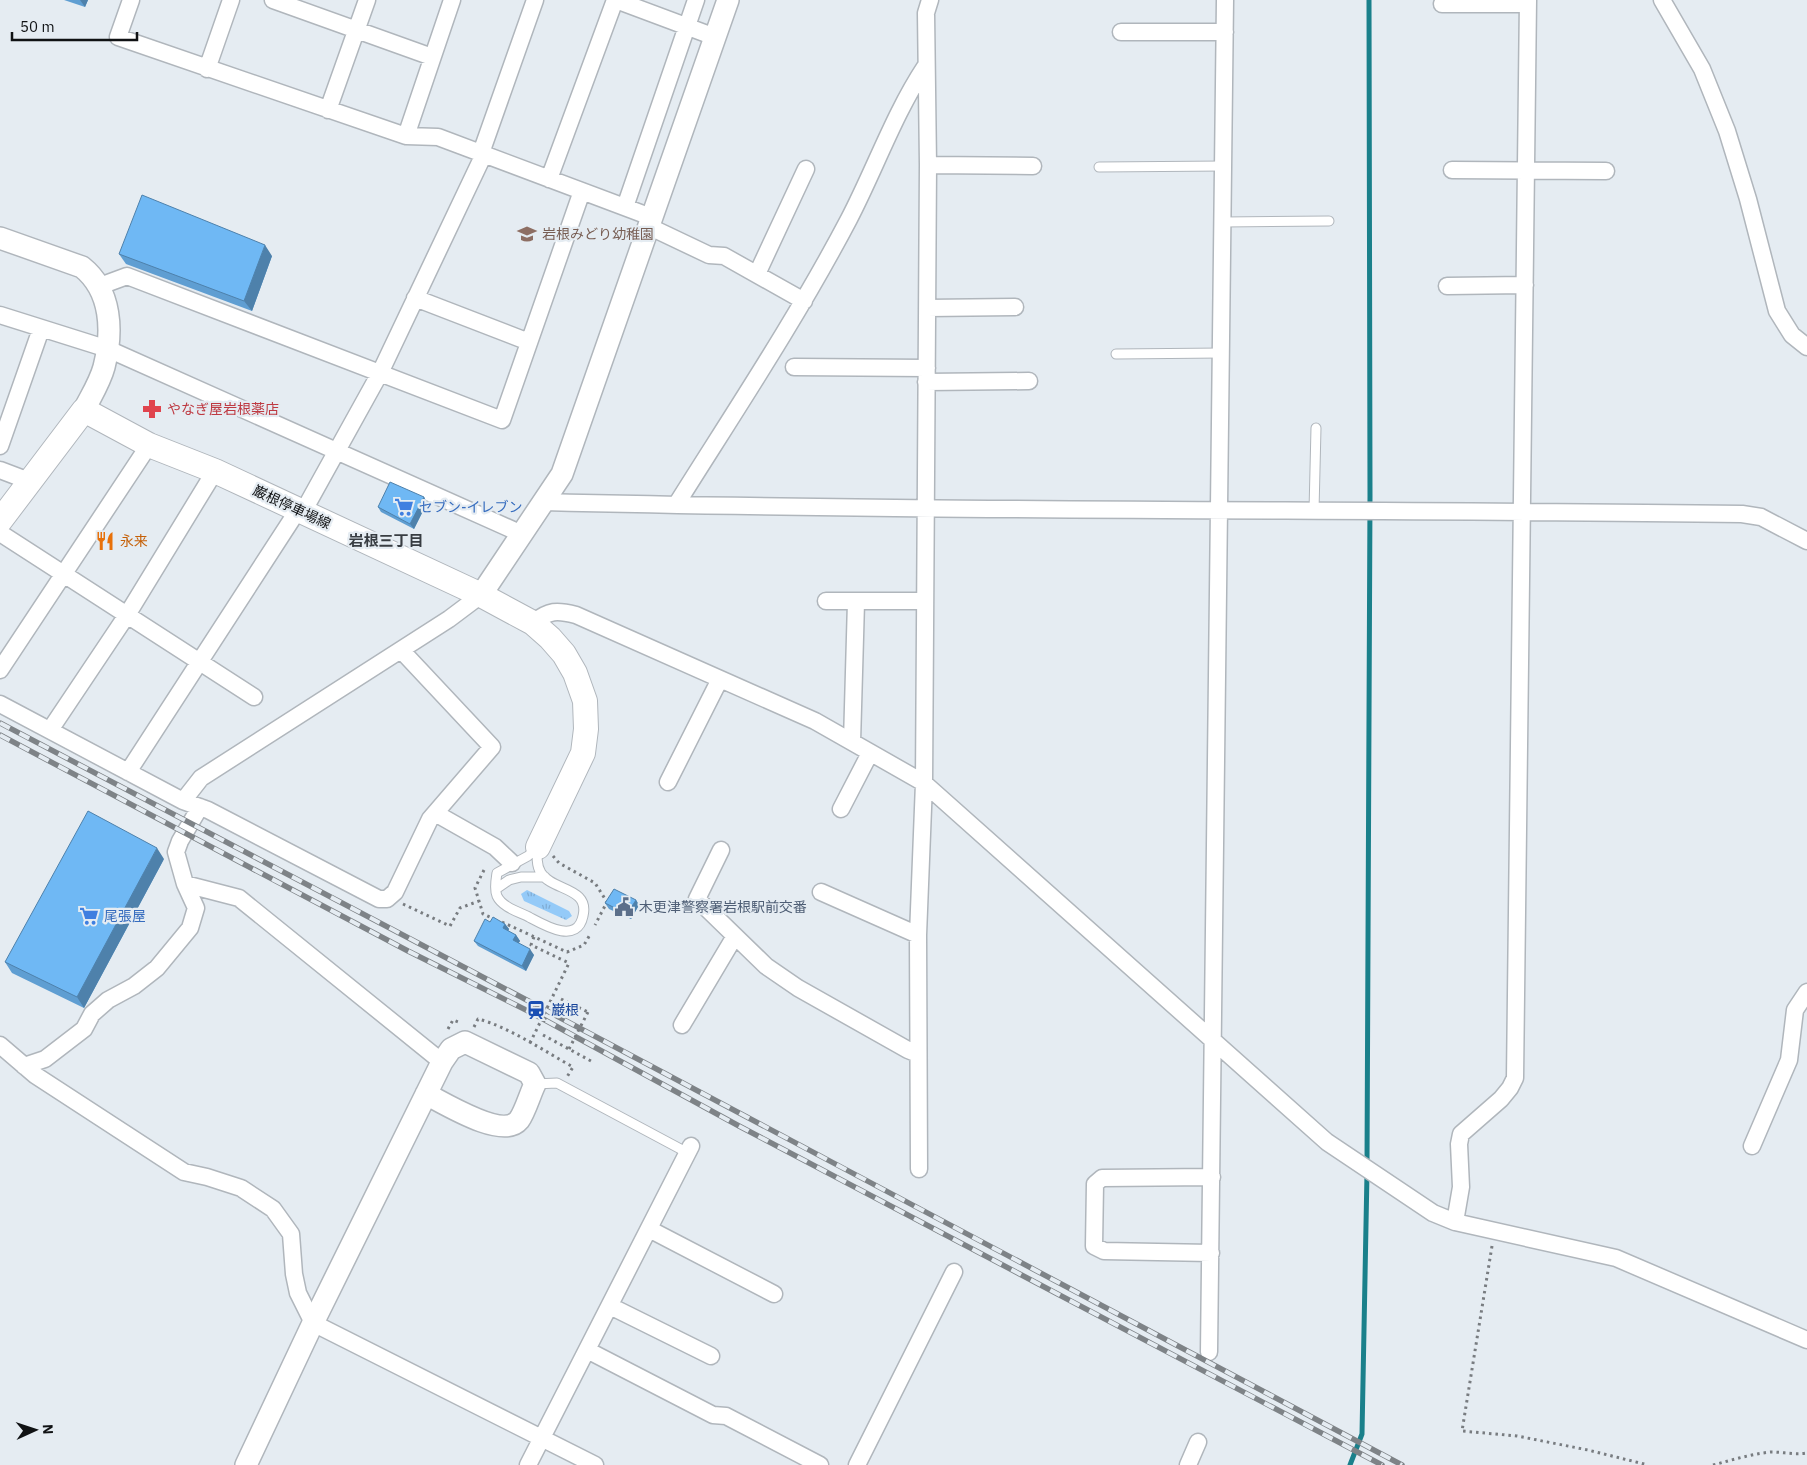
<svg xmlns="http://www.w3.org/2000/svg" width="1807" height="1465" viewBox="0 0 1807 1465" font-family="'IBM Plex Sans','Noto Sans JP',sans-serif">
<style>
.grass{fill:url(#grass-tufts)}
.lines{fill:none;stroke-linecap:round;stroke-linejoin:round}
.stream{stroke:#1a808b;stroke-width:5}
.service-casing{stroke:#b0b6bc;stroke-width:11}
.minor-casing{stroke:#b0b6bc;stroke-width:19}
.tertiary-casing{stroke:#b0b6bc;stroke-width:24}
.secondary-casing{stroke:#b0b6bc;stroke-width:26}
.path{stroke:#787c80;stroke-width:3;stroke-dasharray:2.5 4;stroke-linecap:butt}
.service{stroke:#fff;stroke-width:9}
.minor{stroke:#fff;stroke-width:16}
.tertiary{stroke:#fff;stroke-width:21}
.secondary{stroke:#fff;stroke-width:24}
.rail-casing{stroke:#7e8387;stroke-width:5.5}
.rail{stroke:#e5ecf2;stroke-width:4;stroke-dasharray:11;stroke-linecap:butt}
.path-bridge{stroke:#787c80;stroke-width:3;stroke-dasharray:2.5 4;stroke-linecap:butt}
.wall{fill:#5f9ed2}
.shaded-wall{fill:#4e81ab}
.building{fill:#6fb8f4;stroke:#4e81ab}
.labels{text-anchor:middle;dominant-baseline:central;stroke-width:4.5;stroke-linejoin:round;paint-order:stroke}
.education-label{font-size:14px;fill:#785e54;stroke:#e5ecf2;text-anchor:start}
.health-label{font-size:14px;fill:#be3a42;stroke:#e5ecf2;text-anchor:start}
.street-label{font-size:14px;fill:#101214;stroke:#e5ecf2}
.shop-label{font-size:14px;fill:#366cbe;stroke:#e5ecf2;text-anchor:start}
.food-label{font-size:14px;fill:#c56008;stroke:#e5ecf2;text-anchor:start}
.service-label{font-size:14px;fill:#4e5e75;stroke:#e5ecf2;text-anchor:start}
.transit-label{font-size:14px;fill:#164399;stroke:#e5ecf2;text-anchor:start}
.neighbourhood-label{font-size:15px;font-weight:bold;fill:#383d42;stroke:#e5ecf2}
</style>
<defs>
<pattern id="grass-tufts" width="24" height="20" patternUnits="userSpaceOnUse" patternTransform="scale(1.25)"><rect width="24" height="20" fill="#94caf8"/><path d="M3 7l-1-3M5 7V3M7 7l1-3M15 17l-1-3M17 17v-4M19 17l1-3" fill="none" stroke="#7facd4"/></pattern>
</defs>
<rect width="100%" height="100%" fill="#e5ecf2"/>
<path class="grass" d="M527,890L569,911L572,916L566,920L524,901L521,894Z"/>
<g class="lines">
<path class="stream" d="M1367,1164L1370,496L1369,0
M1350,1465L1362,1434L1367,1173"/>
<g class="service-casing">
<path id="service" d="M1099,167L1224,166
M1224,222L1329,221
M1116,354L1222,353
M1314,511L1316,428
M538,847C537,856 536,865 541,873C552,891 590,887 583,916C577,945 544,925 529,917C519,912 502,907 497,896C494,889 496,880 497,873L528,856Z
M496,889L509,880L521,877H545
M535,1084L557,1083L688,1153"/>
</g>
<g class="minor-casing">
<path id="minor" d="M131,0L118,37L406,136L438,137L651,217
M273,0L432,57
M616,0L715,37
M1662,0L1702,69L1727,131L1748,199L1777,311L1792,335L1807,347
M1442,4H1528
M1121,32H1225
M207,69L231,0
M328,110L367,0
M406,136L452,0
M481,153L535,0
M928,165L1033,166
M1452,170L1606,171
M549,179L615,0
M625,207L696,0
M648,226L709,255L724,256L804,301
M757,274L806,169
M100,286L127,276L502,420L582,191
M1447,286L1525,285
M415,298L529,342
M927,308L1015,307
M0,315L108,349L522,534
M794,367L927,368
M926,382L1029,381
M0,446L41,329
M0,470L29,481
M544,502C943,512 1343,509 1742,514L1761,517L1807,541
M676,505C735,411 797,318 849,219C875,169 894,114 925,67
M303,512L380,373L484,154
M0,533L254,697
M826,601H925
M533,623C549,610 557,610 576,615L815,721L924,783L1327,1142L1433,1213L1455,1222L1616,1258L1807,1340
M0,670L149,445
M0,704L183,801L208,810L379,899H387L395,892L430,819L492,747L401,650
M50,730L127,615L215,471
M852,742L856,602
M128,772L298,510
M668,782L720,679
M183,801L201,778L449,619L481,595
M841,809L870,753
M435,813L495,847L512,863
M721,850L697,899L766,966L798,988L908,1050L918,1054
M185,884L176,852L180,841L200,807
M821,892L918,935
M682,1025L735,936
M0,1045L35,1075L184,1172L207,1177L241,1188L273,1209L291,1234L294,1274L298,1293L313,1323L595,1465
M24,1066L45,1059L84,1029L92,1014L108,1000L134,986L157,968L190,928L196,908L185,884L239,898L442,1062
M1752,1146L1789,1060L1795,1010L1807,992
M919,1169L918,935L924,783L928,165L926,13L930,0
M1455,1222L1461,1187L1459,1144L1461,1134L1501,1099L1510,1088L1515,1078L1528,0
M649,1229L774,1294
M1211,1253L1104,1251L1094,1246L1095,1184L1102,1178L1212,1177
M610,1306L711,1356
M587,1350L713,1415L726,1416L820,1465
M1209,1352L1225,0
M528,1465L691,1146
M857,1465L954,1272
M1188,1465L1198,1442"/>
</g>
<g class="tertiary-casing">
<path id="tertiary" d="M0,238L82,267C112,291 113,332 104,367C100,382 91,396 84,410
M481,595L562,474L728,0
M246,1465L313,1323L442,1062L451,1049L465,1042L529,1073L535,1084C530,1094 525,1112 519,1120C503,1140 444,1103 426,1094"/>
</g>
<g class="secondary-casing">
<path id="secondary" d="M0,521L84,410L149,445L215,471L481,595L533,623L550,638L564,654L575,673L585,701L586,729L583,753L538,847"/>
</g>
<path class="path" d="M553,856L559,863L595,883L607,902L595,925
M484,870L475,888L483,914L494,919
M403,904L450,926L460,908L479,901
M502,922L567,952L584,945L591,933
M534,937L531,945L569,963
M561,999L588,1012
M474,1027L478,1019C507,1026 546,1052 573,1067L567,1077
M448,1029L453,1020L461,1023
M543,1035L591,1061
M1492,1246L1462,1431L1517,1436L1588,1450L1648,1465
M1713,1465C1732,1460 1751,1454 1771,1452C1783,1452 1795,1455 1807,1453"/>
<use href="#service" class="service"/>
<use href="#minor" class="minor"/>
<use href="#tertiary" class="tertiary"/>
<use href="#secondary" class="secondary"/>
<g class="rail-casing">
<path id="rail" d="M0,723L538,1006L1402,1465
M0,735L408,951L534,1014L739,1126L1382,1465"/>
</g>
<use href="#rail" class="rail"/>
<path class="path-bridge" d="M530,1043L569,963
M569,1049L588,1012"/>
</g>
<path class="wall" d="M64,0H88L85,7Z
M119,254L272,256L252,311L126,264Z
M424,497L427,503L414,529L381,512L378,507Z
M164,859L84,1008L12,973L5,962Z
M636,900L639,905L631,919L609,909L605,903Z
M490,922L505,924L509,929L508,931L516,935L520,941L518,943L534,955L526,971L478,946L474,941Z"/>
<path class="shaded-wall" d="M80,0H88L85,7Z
M265,245L272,256L252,311L244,301Z
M424,497L427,503L414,529L410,524Z
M157,848L164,859L84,1008L77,997Z
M636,900L639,905L631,919L627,914Z
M505,924L509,929L507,934L503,928Z
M516,935L520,941L517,946L513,940Z
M530,949L534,955L526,971L522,966Z"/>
<path class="building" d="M142,195L265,245L244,301L119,254Z
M390,482L424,497L410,524L378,507Z
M88,811L157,848L77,997L5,962Z
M614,889L636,900L627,914L605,903Z
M493,917L505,924L503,928L516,935L513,940L530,949L522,966L474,941L485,919L490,922Z"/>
<defs>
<g id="school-bare" transform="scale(1.5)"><path d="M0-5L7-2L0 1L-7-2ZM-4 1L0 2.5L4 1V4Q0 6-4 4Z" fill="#8d6e63" stroke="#e5ecf2" stroke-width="2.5" paint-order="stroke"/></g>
<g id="pharmacy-bare" transform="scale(1.5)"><path d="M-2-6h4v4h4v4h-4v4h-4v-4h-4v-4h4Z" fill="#e0444e" stroke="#e5ecf2" stroke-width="2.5" paint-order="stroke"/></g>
<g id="supermarket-bare" transform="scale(1.5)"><path d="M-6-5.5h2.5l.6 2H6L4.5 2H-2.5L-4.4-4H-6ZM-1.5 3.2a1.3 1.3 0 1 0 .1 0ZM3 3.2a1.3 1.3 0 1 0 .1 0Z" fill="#3f7fe0" stroke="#e5ecf2" stroke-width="2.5" paint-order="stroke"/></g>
<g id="restaurant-bare" transform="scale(1.5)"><path d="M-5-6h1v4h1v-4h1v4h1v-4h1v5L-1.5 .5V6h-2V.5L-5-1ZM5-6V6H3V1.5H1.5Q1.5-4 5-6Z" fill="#e8710a" stroke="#e5ecf2" stroke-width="2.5" paint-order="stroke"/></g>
<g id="civic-bare" transform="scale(1.5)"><path d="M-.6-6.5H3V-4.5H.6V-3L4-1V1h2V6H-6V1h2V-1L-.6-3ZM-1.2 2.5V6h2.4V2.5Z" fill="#5c6f8a" stroke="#e5ecf2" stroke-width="2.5" paint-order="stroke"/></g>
<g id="station-bare" transform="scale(1.5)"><path d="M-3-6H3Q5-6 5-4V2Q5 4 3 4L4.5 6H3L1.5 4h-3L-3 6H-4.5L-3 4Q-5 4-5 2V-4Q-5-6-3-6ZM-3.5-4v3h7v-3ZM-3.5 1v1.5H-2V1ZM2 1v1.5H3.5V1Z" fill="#1a4fb4" stroke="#e5ecf2" stroke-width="2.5" paint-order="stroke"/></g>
</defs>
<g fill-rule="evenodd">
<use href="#school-bare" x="527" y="234"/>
<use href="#pharmacy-bare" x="152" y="409"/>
<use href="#supermarket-bare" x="404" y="507"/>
<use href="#restaurant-bare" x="105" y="541"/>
<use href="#civic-bare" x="624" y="907"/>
<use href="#supermarket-bare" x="89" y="916"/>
<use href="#station-bare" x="536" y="1010"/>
</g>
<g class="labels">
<g class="education-label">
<text x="542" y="234">岩根みどり幼稚園</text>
</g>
<g class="health-label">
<text x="167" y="409">やなぎ屋岩根薬店</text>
</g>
<g class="street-label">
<text transform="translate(292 507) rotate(25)">巌根停車場線</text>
</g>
<g class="shop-label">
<text x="419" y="507">セブン-イレブン</text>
<text x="104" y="916">尾張屋</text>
</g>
<g class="food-label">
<text x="120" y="541">永来</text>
</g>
<g class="service-label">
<text x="639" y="907">木更津警察署岩根駅前交番</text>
</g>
<g class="transit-label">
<text x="551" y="1010">巌根</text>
</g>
<g class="neighbourhood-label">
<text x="386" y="540">岩根三丁目</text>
</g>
</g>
<g transform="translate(35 1430) rotate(87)" stroke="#e5ecf2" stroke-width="4" paint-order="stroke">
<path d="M0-4L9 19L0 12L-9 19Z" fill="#101214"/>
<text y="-8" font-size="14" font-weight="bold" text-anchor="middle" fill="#101214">N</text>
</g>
<path d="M12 32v8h125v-8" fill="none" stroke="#101214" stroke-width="2.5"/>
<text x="20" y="32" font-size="15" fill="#101214" stroke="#e5ecf2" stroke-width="4" paint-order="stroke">50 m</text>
</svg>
